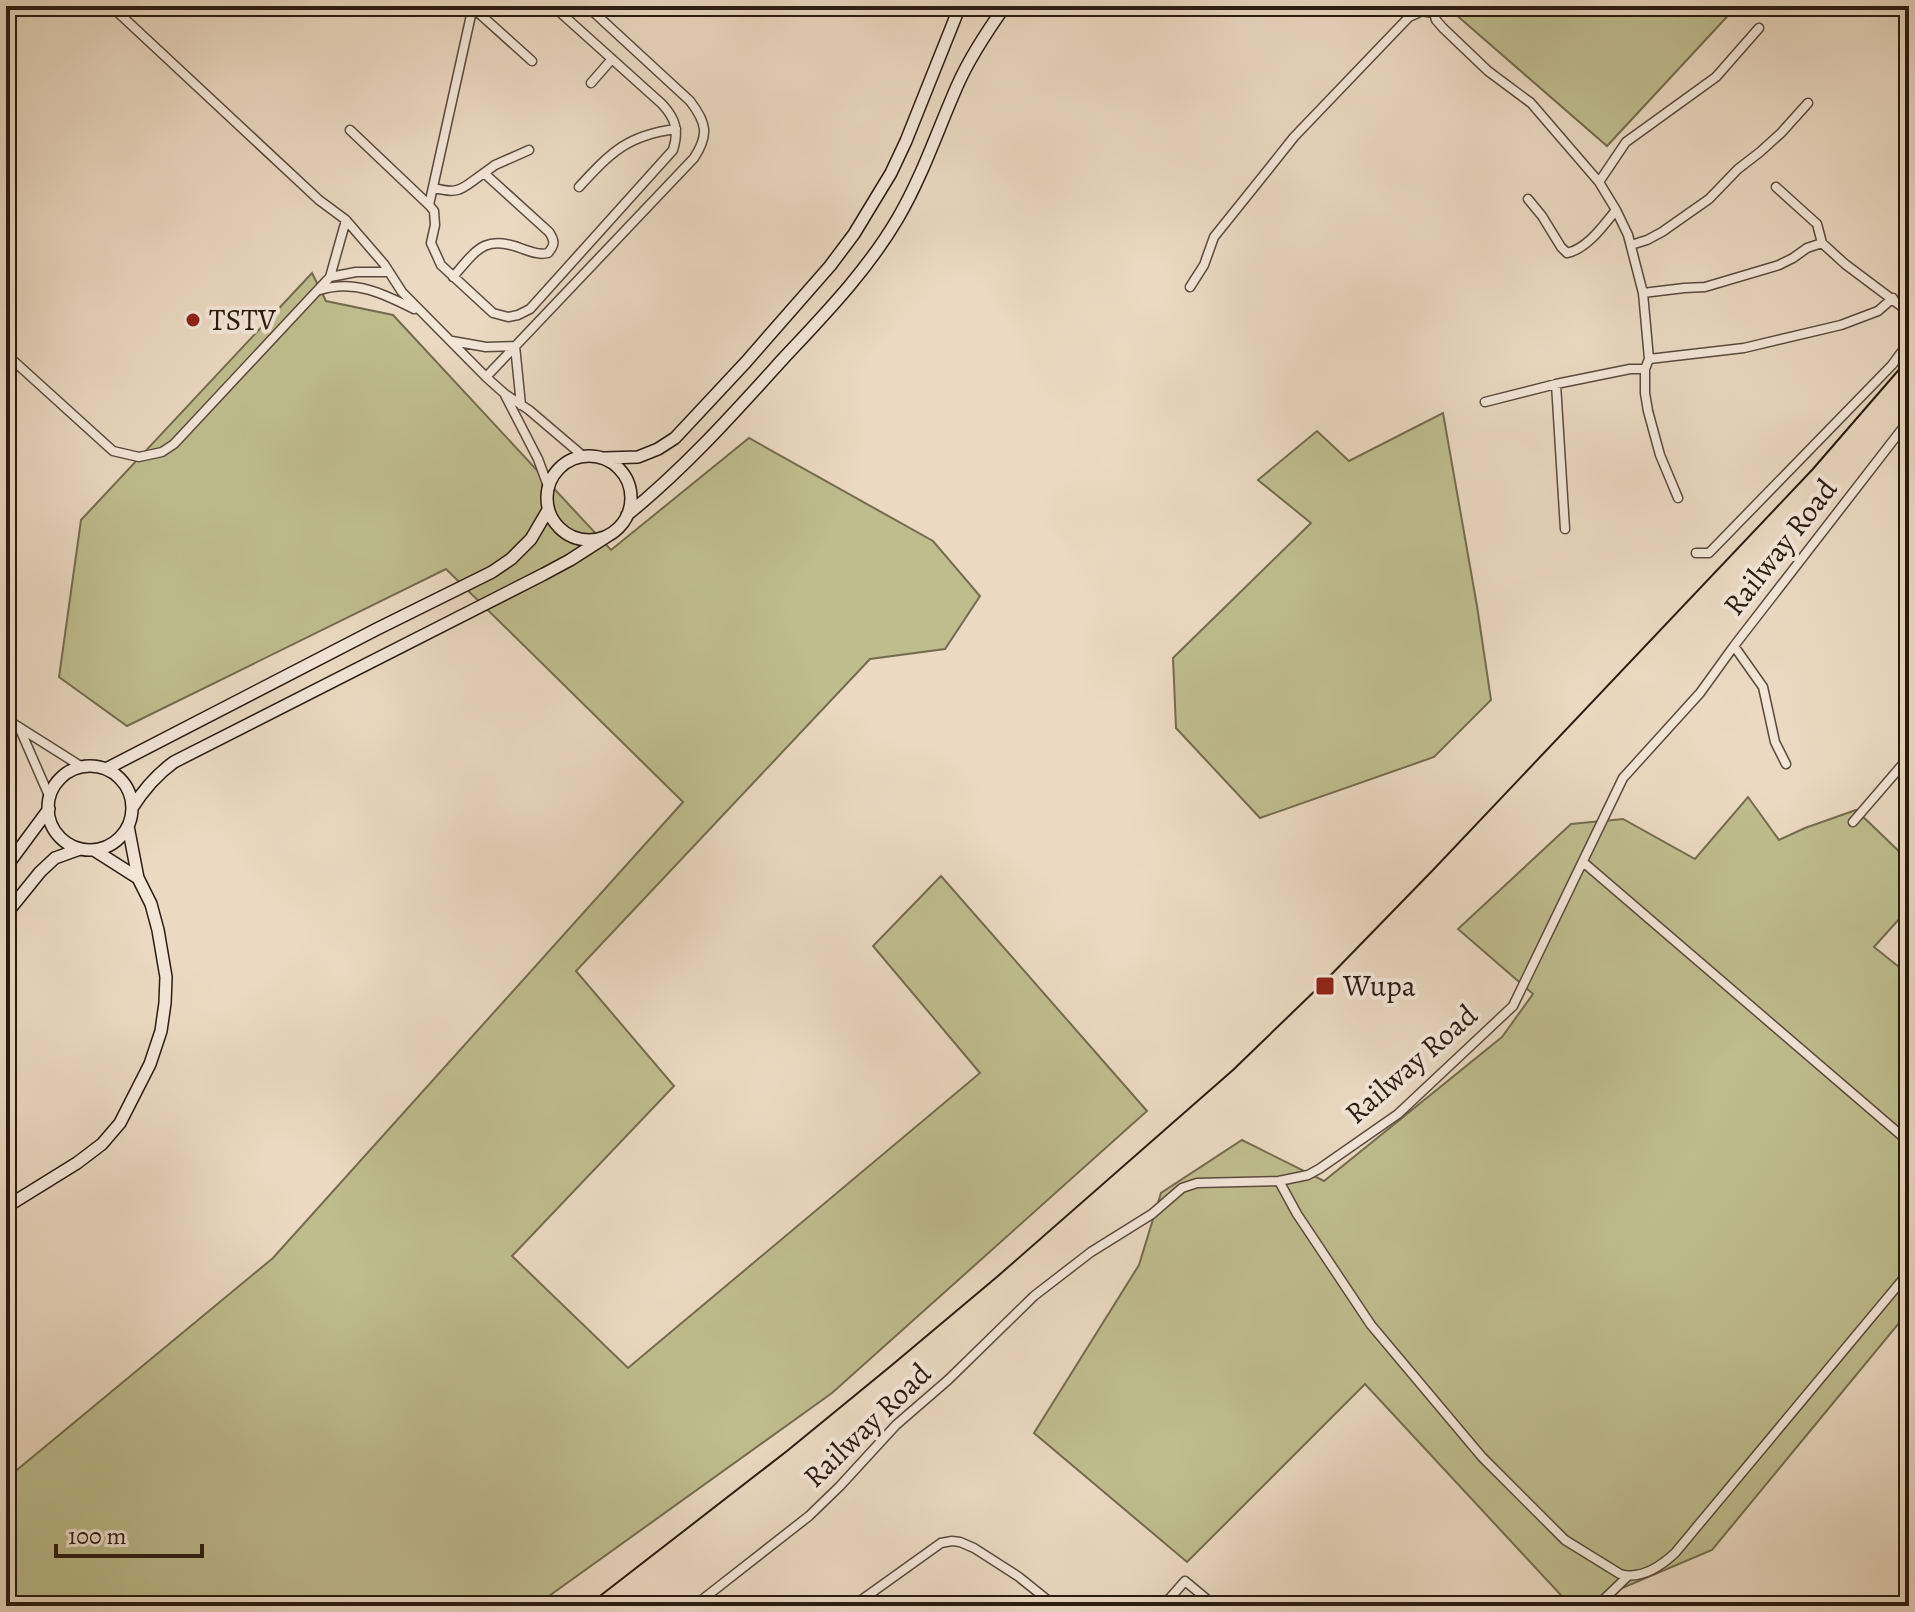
<svg xmlns="http://www.w3.org/2000/svg" width="1915" height="1612" viewBox="0 0 1915 1612" font-family="Alegreya,serif">
<style>
.green{fill:#bebd8e;stroke:#746c50;stroke-width:2}
.lines{fill:none;stroke-linecap:round;stroke-linejoin:round}
.street-casing{stroke:#5b4a3d;stroke-width:11}
.secondary-casing{stroke:#2b1b11;stroke-width:14}
.street{stroke:#f2e6d7;stroke-width:8}
.secondary{stroke:#f2e6d7;stroke-width:11}
.tram{stroke:#2b1b11;stroke-width:2}
.poi-dot{fill:#8f2418;stroke:#f2e6d7;stroke-width:3}
.labels{text-anchor:middle;dominant-baseline:central;stroke-width:8;stroke-linejoin:round;paint-order:stroke}
.poi-label{font-size:30px;fill:#2b1b11;stroke:#f2e6d7;text-anchor:start}
.street-label{font-size:30px;fill:#2b1b11;stroke:#f2e6d7}
</style>
<rect width="100%" height="100%" fill="#ebd9c1"/>
<filter id="stains"><feTurbulence type="fractalNoise" baseFrequency=".0025" numOctaves="4"/><feColorMatrix values="0 0 0 0 .2 0 0 0 0 .09 0 0 0 0 .02 0 0 0 .5 -.17"/></filter>
<radialGradient id="worn" r=".72"><stop offset=".6" stop-color="#630" stop-opacity="0"/><stop offset="1" stop-color="#630" stop-opacity=".3"/></radialGradient>
<path class="green" d="M1446,6H1737L1607,146Z
M312,273L326,301L393,315L611,550L749,438L933,541L980,596L945,649L870,659L576,971L674,1086L512,1256L628,1368L980,1073L873,946L941,876L1147,1111L832,1393L535,1606H6V1479L273,1258L683,802L446,569L127,726L59,677L81,520Z
M1443,413L1477,606L1491,700L1434,757L1260,818L1176,728L1173,658L1311,523L1258,480L1317,431L1349,461Z
M1748,797L1779,840L1805,828L1856,810L1909,861V908L1874,947L1909,975V1311L1712,1550L1580,1606H1571L1365,1384L1187,1562L1034,1433L1139,1265L1161,1193L1242,1140L1324,1181L1502,1037L1533,994L1458,929L1571,824L1623,819L1695,859Z"/>
<g class="lines">
<g class="street-casing">
<path id="street" d="M111,6L319,200L346,220L384,264L402,292L486,377L505,394L529,410L583,456
M473,6L429,205L434,211L435,225L431,243L441,265L493,313L508,317L518,315L530,309L673,150C679,131 676,119 662,104L553,6
M1432,6L1436,20L1443,28L1488,71L1531,103L1599,182L1616,210L1628,235L1643,293L1649,359L1645,369V393L1648,411L1660,455L1678,498
M473,8L532,61
M591,83L612,59
M350,130L429,205
M1599,182L1626,142L1716,77L1759,28
M579,187C611,152 628,135 676,129
M1776,187L1817,224L1822,243L1845,264L1905,309L1909,310
M434,188C461,195 462,188 484,173
M1528,199L1542,216L1561,247L1567,253C1587,249 1604,225 1616,210
M1631,245L1647,240L1662,232L1709,199L1738,169L1760,152L1781,133L1808,103
M330,277L356,272H389
M453,277C477,249 485,234 523,249C532,252 539,255 548,253C555,245 555,241 549,232L484,173L495,165L529,150
M1190,287L1204,265L1214,237L1267,171L1294,137L1409,17L1422,11L1433,13
M320,290C354,279 384,294 414,309
M1643,293L1684,288L1705,287L1779,265L1793,258L1807,248L1822,243
M452,341L486,347L515,346L521,405
M6,354L113,451L139,457L162,452L174,444L330,277L346,220
M1649,359L1744,348L1841,325L1878,311L1893,298
M486,377L694,158C709,135 707,123 690,101L587,6
M1556,384L1565,529
M505,395L538,459L548,486
M1485,402L1556,384L1630,369H1645
M1696,553H1709L1892,365L1909,342
M1734,646L1763,687L1775,742L1786,764
M6,719L82,767
M19,727L50,798
M1853,822L1909,757
M1583,862L1909,1142
M1279,1181L1297,1214L1371,1325L1482,1457L1565,1540L1620,1574C1641,1580 1660,1567 1675,1553L1909,1272
M694,1606L809,1516L840,1486L896,1425L948,1380L1034,1296L1091,1252L1152,1214L1182,1188L1197,1183L1279,1181L1308,1175L1319,1169L1398,1114L1513,1006L1623,778L1700,693L1734,646L1909,420
M853,1606L941,1543L952,1541L960,1542L974,1548L1019,1577L1055,1606
M1163,1606L1185,1581L1215,1606
M1597,1606L1628,1576"/>
</g>
<g class="secondary-casing">
<path id="secondary" d="M547 498a42 42 0 1 1 84 0a42 42 0 1 1-84 0Z
M605,458L638,457L658,449L675,438L746,362L830,266L854,234L891,173L906,141L960,6
M627,515C684,469 733,414 782,360C824,315 867,271 898,218C923,175 938,129 958,84C970,57 988,30 1005,6
M48 808a42 42 0 1 1 84 0a42 42 0 1 1-84 0Z
M106,769L377,629L492,572L511,559L531,539L548,510
M132,808C144,789 156,775 174,762L544,574L570,560L609,535
M94,850L138,878
M6,867L49,809
M6,914L40,872L55,858L80,849
M6,1207L77,1163L102,1144L120,1123L150,1064L161,1031L165,1003L166,977L158,930L151,904L138,878L128,826"/>
</g>
<use href="#street" class="street"/>
<use href="#secondary" class="secondary"/>
<path class="tram" d="M587,1606L787,1451L892,1365L998,1276L1233,1070L1323,983L1433,870L1812,470L1909,358"/>
</g>
<g class="poi-dot">
<circle cx="193" cy="320" r="8"/>
<rect x="1315" y="976" width="20" height="20" rx="4"/>
</g>
<g class="labels">
<g class="poi-label">
<text x="209" y="320">TSTV</text>
<text x="1343" y="986">Wupa</text>
</g>
<g class="street-label">
<text transform="translate(1780 547) rotate(-52)">Railway Road</text>
<text transform="translate(1411 1064) rotate(-41)">Railway Road</text>
<text transform="translate(867 1425) rotate(-44)">Railway Road</text>
</g>
</g>
<rect width="1915" height="1612" fill="none" stroke="#ebd9c1" stroke-width="32"/>
<rect x="8" y="8" width="1899" height="1596" fill="none" stroke="#2b1b11" stroke-width="4"/>
<rect x="16" y="16" width="1883" height="1580" fill="none" stroke="#2b1b11" stroke-width="2"/>
<path d="M56 1544v12h146v-12" fill="none" stroke="#2b1b11" stroke-width="4"/>
<text x="68" y="1544" font-size="24" fill="#2b1b11" stroke="#f2e6d7" stroke-width="6" paint-order="stroke">100 m</text>
<rect width="100%" height="100%" filter="url(#stains)"/>
<rect width="100%" height="100%" fill="url(#worn)"/>
</svg>
